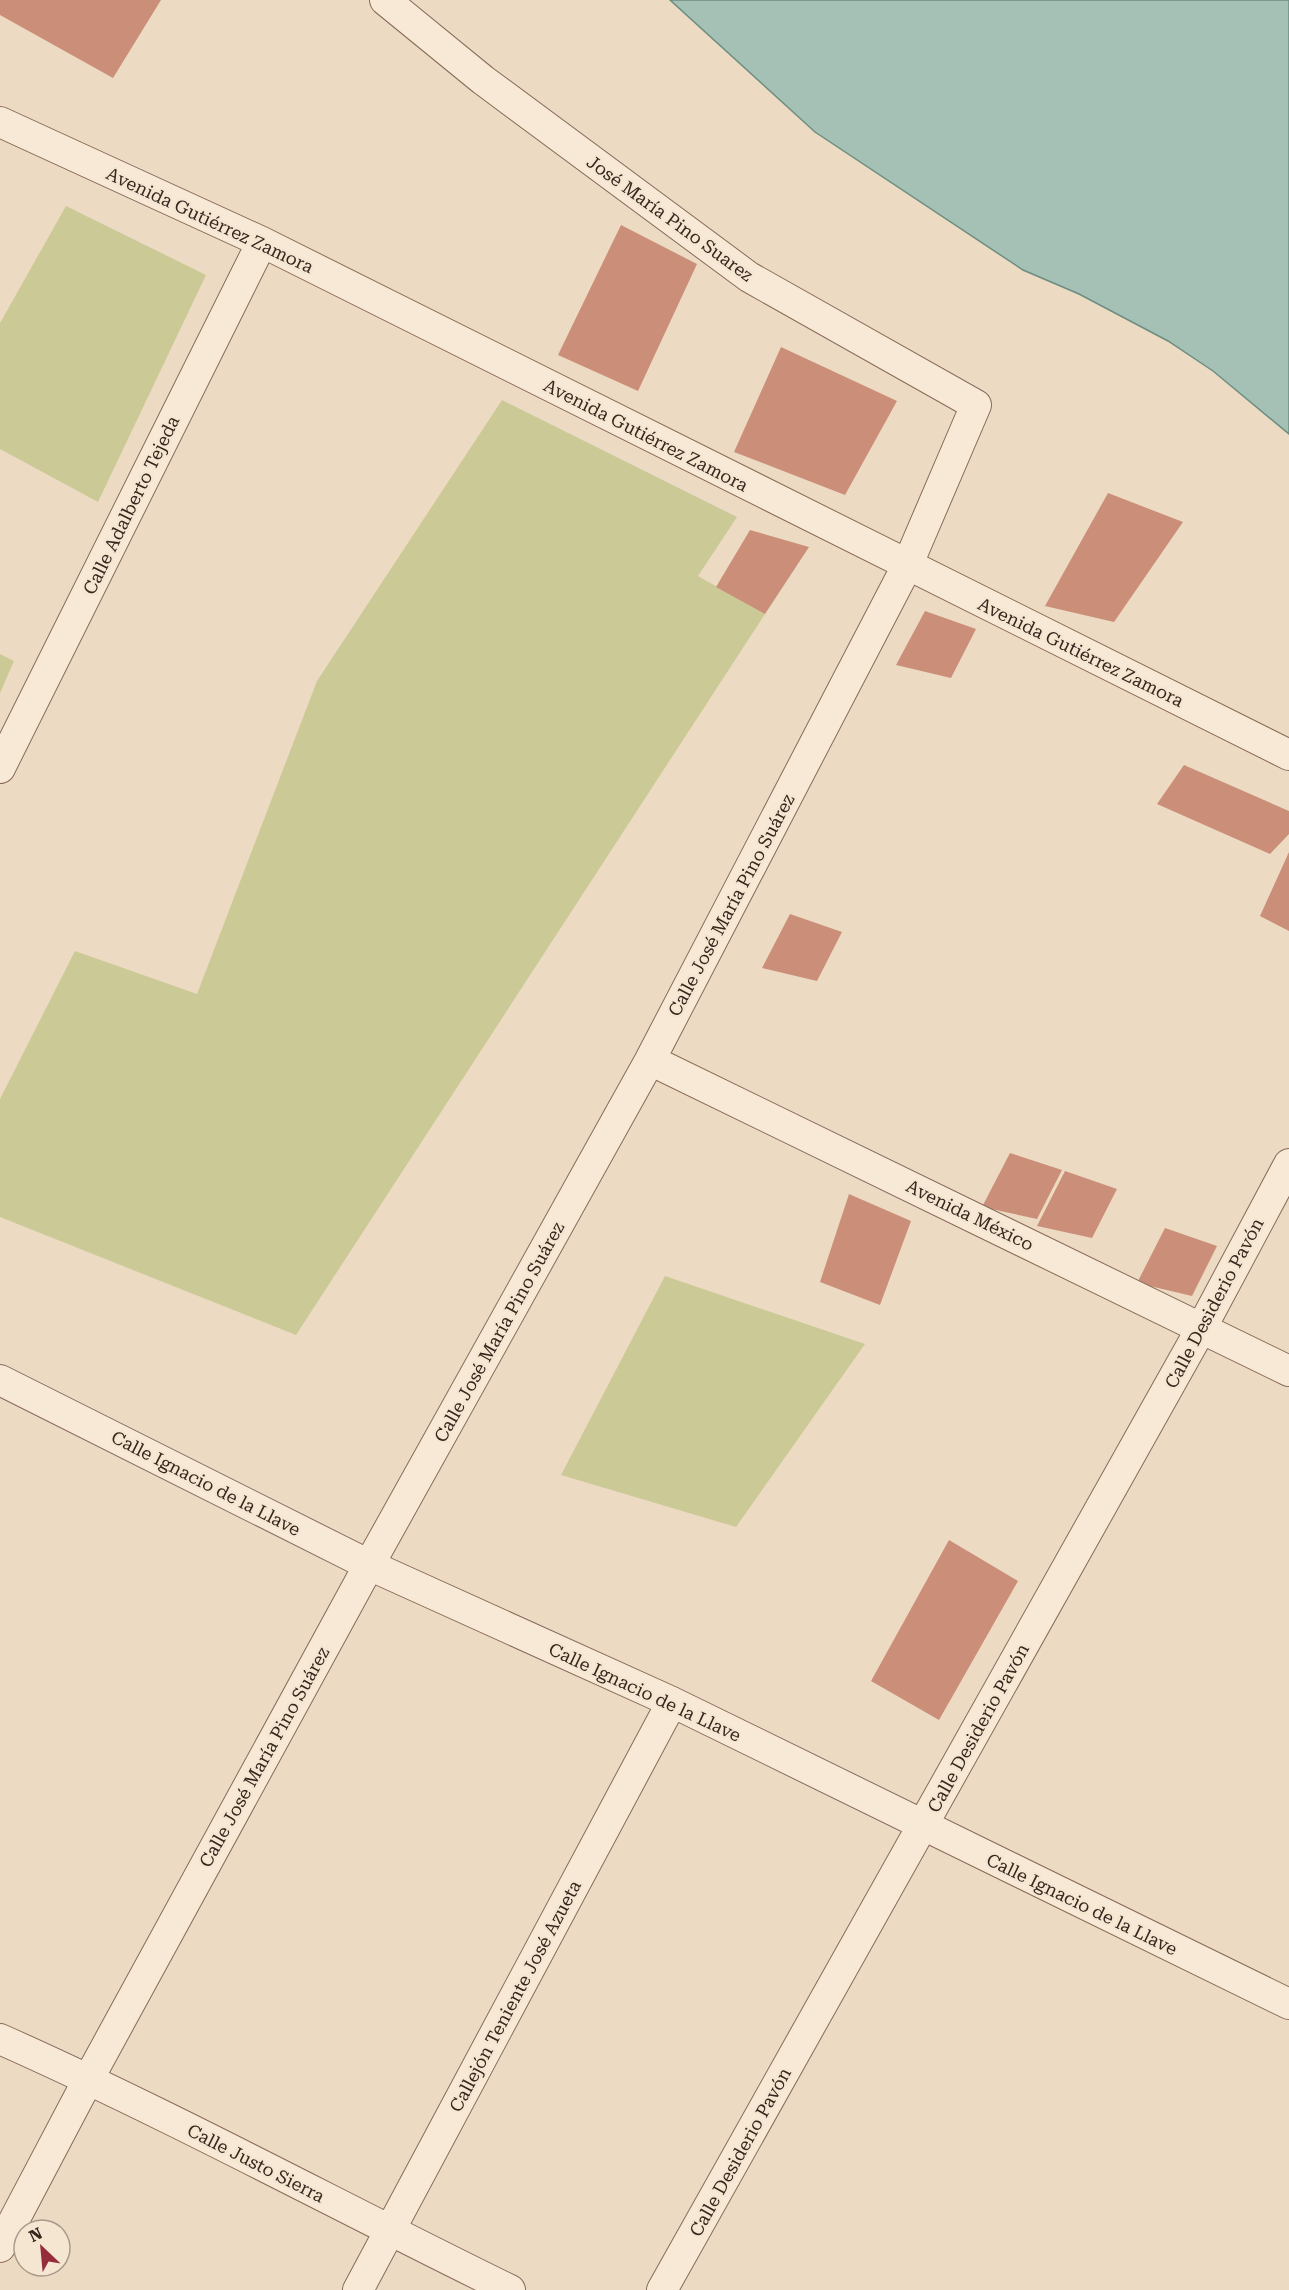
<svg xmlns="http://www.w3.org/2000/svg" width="1289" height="2290" viewBox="0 0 1289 2290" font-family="'Roboto Serif',serif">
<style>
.green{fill:#cbca97}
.water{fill:#a5c0b4;stroke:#6c8e81;stroke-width:1.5}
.building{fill:#cb8f79}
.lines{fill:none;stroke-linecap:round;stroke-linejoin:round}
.street-casing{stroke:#876b5a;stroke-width:32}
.street{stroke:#f8e9d6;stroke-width:30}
.labels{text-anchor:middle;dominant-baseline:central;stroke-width:5;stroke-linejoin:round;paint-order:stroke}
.street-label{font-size:18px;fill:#37261e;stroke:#f5e6d2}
</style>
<rect width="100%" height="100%" fill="#eddac2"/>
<path class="green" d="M66,206L206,275L98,502L0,449V323Z
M502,400L737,517L698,576L765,614L296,1335L0,1217V1099L75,951L197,994L317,681Z
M0,654L14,661L0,693Z
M665,1276L865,1344L736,1527L561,1475Z"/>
<path class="water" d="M670,0H1289V434L1213,371L1168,341L1079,294L1023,270L815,132Z"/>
<path class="building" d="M0,0H161L113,78L0,15Z
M621,225L697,264L638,391L558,355Z
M781,347L897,401L845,495L734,452Z
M1108,493L1183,522L1114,622L1045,606Z
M750,530L809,547L765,614L716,587Z
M925,611L976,629L951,678L896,665Z
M1184,765L1289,811V834L1270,854L1157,804Z
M1289,852V931L1260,916Z
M790,914L842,932L817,981L762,968Z
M1010,1153L1062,1170L1037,1219L982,1207Z
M1065,1171L1117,1189L1092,1238L1037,1226Z
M849,1194L911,1221L880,1305L820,1282Z
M1165,1228L1217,1246L1192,1296L1137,1283Z
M949,1540L1018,1581L939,1720L871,1681Z"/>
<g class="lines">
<g class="street-casing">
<path id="street" d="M0,122L262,242L1289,755
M0,768L262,242
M650,1060L1289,1371
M0,1380L369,1565L672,1702L1289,2004
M0,2039C173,2116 340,2207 510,2290
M0,2247L89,2078L369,1565L650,1060L907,566L976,405L749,277L483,80L385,0
M358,2290L672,1702
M662,2290L1202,1327L1289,1164"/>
</g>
<use href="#street" class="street"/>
</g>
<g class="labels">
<g class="street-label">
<text transform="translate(670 218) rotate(36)">José María Pino Suarez</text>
<text transform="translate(210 220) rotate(25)">Avenida Gutiérrez Zamora</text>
<text transform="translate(646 435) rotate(27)">Avenida Gutiérrez Zamora</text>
<text transform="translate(131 505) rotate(-64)">Calle Adalberto Tejeda</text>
<text transform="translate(1081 652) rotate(26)">Avenida Gutiérrez Zamora</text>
<text transform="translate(731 905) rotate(-62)">Calle José María Pino Suárez</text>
<text transform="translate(970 1215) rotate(26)">Avenida México</text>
<text transform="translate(1214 1303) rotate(-62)">Calle Desiderio Pavón</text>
<text transform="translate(499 1332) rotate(-61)">Calle José María Pino Suárez</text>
<text transform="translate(206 1483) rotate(27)">Calle Ignacio de la Llave</text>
<text transform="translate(645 1692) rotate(25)">Calle Ignacio de la Llave</text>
<text transform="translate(978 1728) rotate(-61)">Calle Desiderio Pavón</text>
<text transform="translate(264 1757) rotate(-61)">Calle José María Pino Suárez</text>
<text transform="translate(1082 1904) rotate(26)">Calle Ignacio de la Llave</text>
<text transform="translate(515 1996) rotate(-62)">Callejón Teniente José Azueta</text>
<text transform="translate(740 2152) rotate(-61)">Calle Desiderio Pavón</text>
<text transform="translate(256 2163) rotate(27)">Calle Justo Sierra</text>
</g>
</g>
<g transform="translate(42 2248) rotate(334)"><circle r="28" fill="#f5e6d2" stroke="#a9998a" stroke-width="1.5"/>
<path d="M0-4.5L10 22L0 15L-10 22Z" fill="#952b3b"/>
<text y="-9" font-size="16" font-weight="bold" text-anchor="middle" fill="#37261e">N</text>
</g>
</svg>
